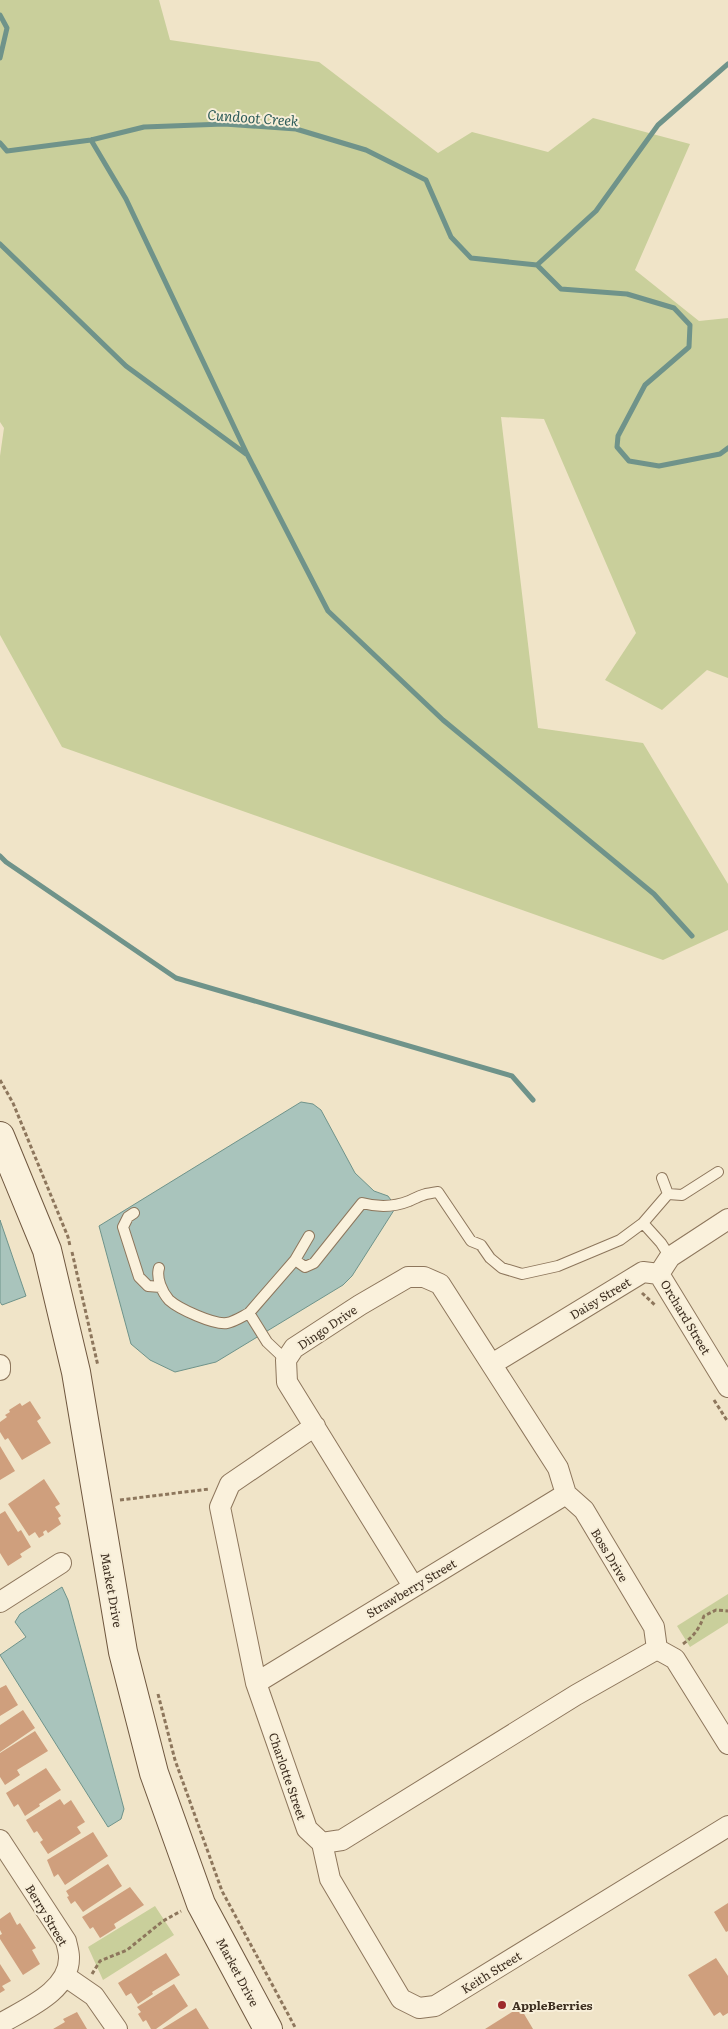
<svg xmlns="http://www.w3.org/2000/svg" width="728" height="2029" viewBox="0 0 728 2029" font-family="Literata,serif">
<style>
.green{fill:#c9cf9b}
.water{fill:#a9c4bc;stroke:#6f938a}
.lines{fill:none;stroke-linecap:round;stroke-linejoin:round}
.stream{stroke:#6f938a;stroke-width:5}
.building{fill:#cf9f7d}
.lane-casing{stroke:#8d765c;stroke-width:12}
.street-casing{stroke:#8d765c;stroke-width:22}
.secondary-casing{stroke:#6f573f;stroke-width:30}
.path{stroke:#8d765c;stroke-width:3;stroke-dasharray:4 2.5;stroke-linecap:butt}
.lane{stroke:#faf1dc;stroke-width:10}
.street{stroke:#faf1dc;stroke-width:20}
.secondary{stroke:#faf1dc;stroke-width:28}
.poi-dot{fill:#9e2a2b;stroke:#f7eed8;stroke-width:2}
.labels{text-anchor:middle;dominant-baseline:central;stroke-width:4;stroke-linejoin:round;paint-order:stroke}
.street-label{font-size:12px;fill:#3d2e20;stroke:#f7eed8}
.poi-label{font-size:12px;font-weight:bold;fill:#3d2e20;stroke:#f7eed8;text-anchor:start}
.water-label{font-size:14px;font-style:italic;fill:#2f5d5a;stroke:#f7eed8}
</style>
<rect width="100%" height="100%" fill="#f0e4c8"/>
<path class="green" d="M0,0H159L170,40L319,62L438,153L472,132L548,152L593,118L690,144L635,270L699,321L728,318V678L707,670L662,710L605,680L636,633L544,419L501,417L538,728L643,743L728,884V930L663,960L62,747L0,635V456L4,428L0,422Z
M728,1594V1623L690,1647L677,1626Z
M155,1906L174,1935L103,1980L88,1947Z"/>
<path class="water" d="M301,1102L313,1104L321,1110L355,1173L374,1191L388,1196L396,1207L352,1276L343,1285L216,1362L175,1372L150,1360L131,1344L99,1226Z
M0,1220L26,1296L2,1305L0,1302Z
M62,1587L68,1600L124,1809L121,1819L108,1827L0,1655L26,1637L15,1622L20,1614Z"/>
<g class="lines">
<path class="stream" d="M0,15L7,28L0,58
M91,140L126,199L247,454L328,611L443,720L654,894L692,936
M0,143L7,151L91,140L144,127L224,124L296,129L366,150L426,180L451,237L471,258L537,265L596,211L658,125L728,64
M0,244L126,366L246,454
M537,265L561,289L627,294L674,308L690,325L689,347L645,385L618,436L617,447L629,461L659,466L720,454L728,448
M0,856L6,862L176,978L512,1076L533,1100"/>
</g>
<path class="building" d="M30,1401L41,1418L37,1421L51,1443L22,1460L8,1438L5,1440L0,1432V1422L7,1417L5,1415L10,1412L9,1410L20,1403L22,1406Z
M0,1446L15,1471L0,1480Z
M44,1479L60,1504L55,1507L61,1516L58,1518L61,1524L48,1533L46,1530L43,1532L44,1535L39,1538L35,1532L29,1536L8,1504Z
M5,1511L18,1532L21,1530L31,1547L20,1554L22,1557L8,1566L0,1553V1514Z
M6,1685L18,1705L0,1716V1688Z
M23,1710L35,1728L0,1752V1725Z
M35,1731L48,1751L17,1770L20,1775L5,1785L0,1777V1753Z
M46,1768L61,1790L39,1804L40,1806L25,1816L18,1804L14,1807L6,1793Z
M60,1799L64,1805L71,1800L85,1822L77,1827L81,1833L48,1854L40,1842L43,1840L37,1831L34,1833L26,1820Z
M93,1832L108,1856L65,1885L58,1874L54,1877L47,1860Z
M108,1864L122,1886L83,1912L75,1901L71,1904L67,1897L69,1896L66,1891Z
M130,1887L144,1905L114,1924L116,1928L100,1938L93,1927L90,1929L82,1917Z
M728,1903V1931L726,1932L714,1912Z
M10,1912L17,1925L20,1923L36,1948L32,1950L40,1964L23,1975L0,1939V1935L2,1934L0,1930V1919Z
M166,1953L180,1975L152,1992L153,1994L138,2004L131,1993L126,1996L118,1983Z
M716,1958L728,1976V2013L723,2016L720,2012L714,2016L688,1975Z
M0,1964L11,1981L2,1986L5,1990L0,1993Z
M174,1984L188,2006L156,2029H151L146,2020L143,2022L138,2014L141,2012L137,2007Z
M520,2007L533,2029H485Z
M196,2008L209,2029H162Z
M77,2012L87,2029H53L65,2022L63,2019Z"/>
<g class="lines">
<g class="lane-casing">
<path id="lane" d="M668,1194L682,1195L718,1172
M134,1213L128,1217L123,1227L139,1277L148,1286L161,1287
M643,1223L668,1194L662,1178
M295,1260L305,1267L314,1263L362,1203C377,1207 394,1207 409,1201C422,1195 423,1194 438,1192L471,1241L481,1245L490,1258L502,1268L522,1274L558,1266L620,1240L643,1223L661,1243L670,1257
M159,1268C156,1278 162,1292 169,1300C179,1309 214,1325 227,1323C234,1322 243,1316 249,1313L267,1342L286,1360
M249,1313L295,1260L309,1236"/>
</g>
<g class="street-casing">
<path id="street" d="M659,1274L728,1387
M492,1364L643,1272L659,1274L670,1257L728,1219
M0,1365V1370
M315,1426L230,1484L220,1507L256,1683L307,1829L322,1843L342,1840L576,1695L657,1649
M413,1586L287,1382L286,1360L294,1348L360,1305L408,1277H424L440,1284L558,1468L566,1494L584,1510L654,1627L657,1649L675,1659L728,1744
M0,1602L61,1563
M256,1683L566,1494
M0,1840L66,1941C67,1946 69,1952 69,1957C70,1991 25,2009 0,2024
M322,1843L330,1879L401,1999L419,2008L435,2006L728,1826
M65,1976L94,1996L117,2029"/>
</g>
<g class="secondary-casing">
<path id="secondary" d="M0,1136L47,1250L76,1372L123,1652L154,1773L201,1904L268,2029"/>
</g>
<path class="path" d="M0,1080L13,1103L68,1237L70,1246
M72,1252L98,1366
M642,1293L655,1305
M714,1400L728,1422
M120,1500L209,1489
M683,1644C694,1636 699,1629 704,1616L716,1610L728,1611
M158,1694L175,1760L222,1891L296,2029
M92,1974L100,1961L127,1950L163,1921L181,1911"/>
<use href="#lane" class="lane"/>
<use href="#street" class="street"/>
<use href="#secondary" class="secondary"/>
</g>
<circle class="poi-dot" cx="502" cy="2005" r="5"/>
<g class="labels">
<g class="street-label">
<text transform="translate(600 1298) rotate(-31)">Daisy Street</text>
<text transform="translate(686 1317) rotate(59)">Orchard Street</text>
<text transform="translate(327 1327) rotate(-34)">Dingo Drive</text>
<text transform="translate(610 1555) rotate(59)">Boss Drive</text>
<text transform="translate(411 1588) rotate(-31)">Strawberry Street</text>
<text transform="translate(112 1590) rotate(80)">Market Drive</text>
<text transform="translate(288 1776) rotate(71)">Charlotte Street</text>
<text transform="translate(47 1915) rotate(59)">Berry Street</text>
<text transform="translate(238 1972) rotate(62)">Market Drive</text>
<text transform="translate(491 1972) rotate(-32)">Keith Street</text>
</g>
<g class="poi-label">
<text x="512" y="2005">AppleBerries</text>
</g>
<g class="water-label">
<text transform="translate(253 117) rotate(4)">Cundoot Creek</text>
</g>
</g>
</svg>
